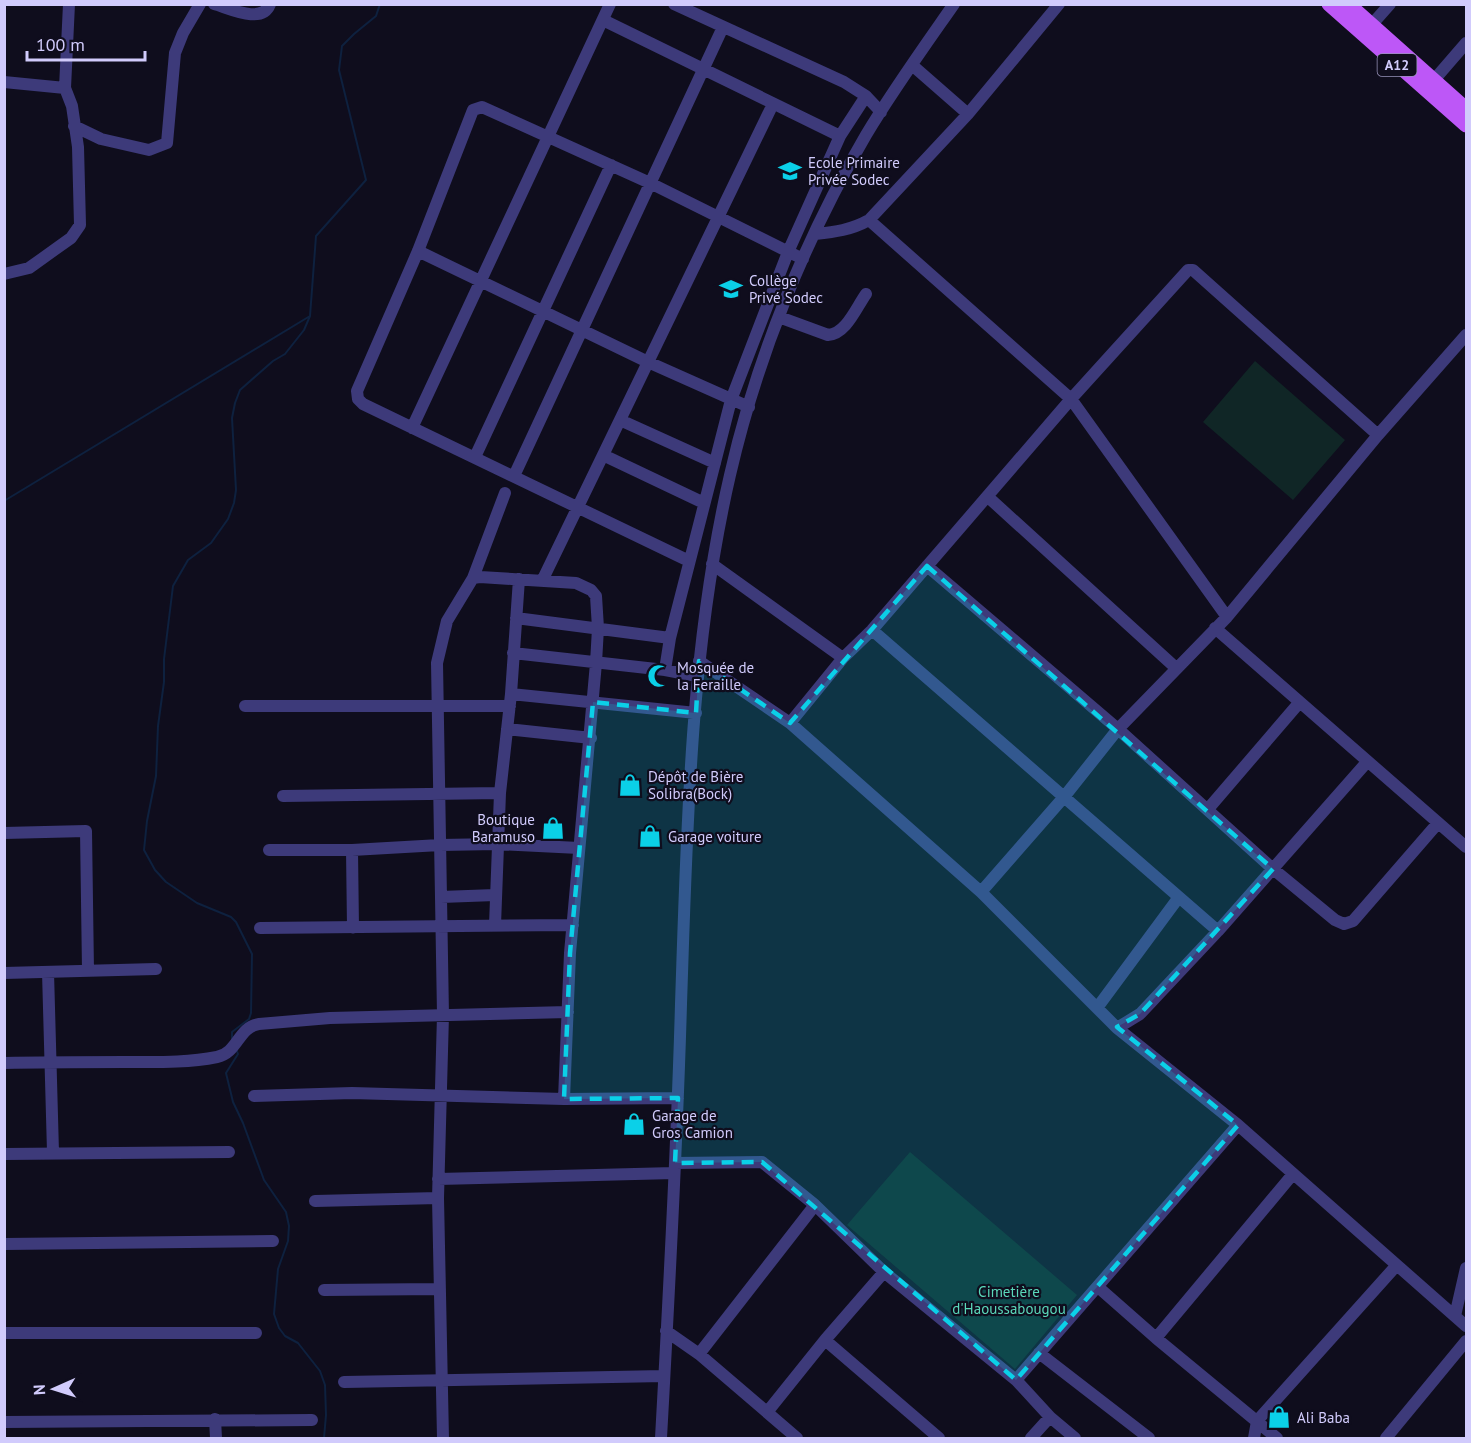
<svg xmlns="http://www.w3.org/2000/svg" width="1471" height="1443" viewBox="0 0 1471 1443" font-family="'PT Sans',sans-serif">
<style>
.green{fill:#102626}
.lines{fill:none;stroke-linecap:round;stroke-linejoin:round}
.stream{stroke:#0e213f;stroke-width:2}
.minor{stroke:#3d3a7a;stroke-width:12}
.major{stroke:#bd57f7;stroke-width:15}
.marked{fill:#0bd0e8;fill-opacity:0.2;stroke:#0bd0e8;stroke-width:4.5;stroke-dasharray:12 8;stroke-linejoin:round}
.labels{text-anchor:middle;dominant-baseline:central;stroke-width:4.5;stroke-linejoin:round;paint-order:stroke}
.shield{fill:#0f0d1d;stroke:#9792b9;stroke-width:1.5}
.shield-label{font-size:14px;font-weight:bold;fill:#d1cbfc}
.poi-label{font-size:15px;fill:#d1cbfc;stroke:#0f0d1d;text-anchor:start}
.park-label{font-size:15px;fill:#5bd8ba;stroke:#0f0d1d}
</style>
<rect width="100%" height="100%" fill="#0f0d1d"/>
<path class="green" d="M1255,361L1345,440L1293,500L1203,422Z
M910,1152L1077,1295L1015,1369L847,1225Z"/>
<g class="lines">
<path class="stream" d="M4,501L310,316L316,236L366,180L339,70L342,46L354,34L376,16L380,4
M232,1041V1032L249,1019L251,1013L252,954L236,922L231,917L197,903L166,882L155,870L144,850L147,821L156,776L158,726L164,682V659L173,586L188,560L211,543L228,519L234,503L236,490L232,418L235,403L240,390L273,361L285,354L304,330L310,316
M236,1049L238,1054L226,1073L233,1102L243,1123L264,1180L286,1212L289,1226L288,1241L278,1269L274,1314L279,1328L285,1336L298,1343L320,1371L325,1385L326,1415L324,1438"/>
<path class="minor" d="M214,4C229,8 262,25 270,4
M674,4L844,82L866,96L881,112
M603,20L840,136
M1367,30L1390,4
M912,65L968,114
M1434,80L1466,43
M4,82L65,88
M74,126L101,139L149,150L167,143L175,53L183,33L200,4
M869,220L1071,399L1227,617
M815,234C835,232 851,230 869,220L968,114L1059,4
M418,251L648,362L749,407
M4,274L29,268L71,238L80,225L78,147L72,106L65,88L69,4
M779,317L828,335C846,334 856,308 866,294
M620,420L715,463
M412,428L610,4
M603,455L704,503
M475,457L611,165
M514,476L723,27
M988,497L1176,668
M689,561L363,404L358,399L357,391L418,251L473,110L482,107L650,183L803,259
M712,564L843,658
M927,566L1118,729L1273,869L1335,920L1344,924L1353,921L1438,823
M473,578L480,577L576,583L591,590L596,596L598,628L596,663L570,953L564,1099
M542,581L773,104
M516,618L670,638
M1215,628L1466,847
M872,630L1218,931
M513,653L665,670L697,676
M699,661L790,723L981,892L1117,1028L1238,1125L1466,1326
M665,670L670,638L731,400L788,252L840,136L866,96
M511,694L696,713
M245,706H510
M790,723L843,658L872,630L1071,399L1188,270H1193L1378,435
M507,729L591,738
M283,796L500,793
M1208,809L1299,703
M4,833L86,831L88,971
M269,850H352L440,845L497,844L579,848
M352,850L353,928
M981,892L1064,797L1118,729L1227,617L1378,435L1466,335
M441,897L495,895
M495,925L500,793L511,694L519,579
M260,928L573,925
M48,972L53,1152
M4,973L156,969
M1097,1008L1179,897
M1117,1028L1140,1014L1218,931L1367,762
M4,1063C45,1062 85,1062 125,1062C156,1062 187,1063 217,1057C238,1053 238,1027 259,1024L330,1018L568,1012
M254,1096L352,1093L564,1099L678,1098
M4,1154L229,1152
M675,1163L762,1162L815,1205L884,1272L1016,1380L1050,1417L1075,1438
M438,1179L674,1173
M315,1201L438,1198
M4,1244L273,1241
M1098,1287L1156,1338L1277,1438
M324,1290L440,1289
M1455,1316L1466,1268
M666,1331L699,1354L797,1438
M4,1333H256
M1156,1338L1293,1174
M825,1340L939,1438
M1039,1353L1149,1438
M699,1354L815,1205
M1016,1380L1238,1125
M344,1382L664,1376
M768,1411L825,1340L884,1272
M215,1419L216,1438
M4,1422L312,1420
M443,1438L438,1198L443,1015L437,663L447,621L473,578L505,493
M661,1438C669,1294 677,1149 681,1004C687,827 690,648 730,475C757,357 805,239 866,135C893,90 924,47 954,4
M1031,1438L1050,1417
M1254,1438L1257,1421L1396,1266
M1386,1438L1466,1341"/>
<path class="major" d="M1329,4L1466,125
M1348,4L1466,109"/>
</g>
<path class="marked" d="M927,566L1273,869L1140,1014L1117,1027L1238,1125L1016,1380L762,1162L675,1163L678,1098L564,1099L570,953L593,702L696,713L699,661L790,723Z"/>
<defs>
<g id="school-bare" transform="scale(1.8)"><path d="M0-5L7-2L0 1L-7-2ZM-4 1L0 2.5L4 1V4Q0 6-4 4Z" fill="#0bd0e8" stroke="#0f0d1d" stroke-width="2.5" paint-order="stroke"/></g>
<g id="mosque-bare" transform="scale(1.8)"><path d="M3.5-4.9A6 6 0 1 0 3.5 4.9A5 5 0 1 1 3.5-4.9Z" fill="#0bd0e8" stroke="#0f0d1d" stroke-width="2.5" paint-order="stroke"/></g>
<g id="shop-bare" transform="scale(1.8)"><path d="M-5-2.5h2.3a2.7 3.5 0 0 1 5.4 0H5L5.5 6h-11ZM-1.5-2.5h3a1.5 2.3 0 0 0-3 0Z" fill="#0bd0e8" stroke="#0f0d1d" stroke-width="2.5" paint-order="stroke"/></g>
</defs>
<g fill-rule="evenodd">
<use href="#school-bare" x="790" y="171"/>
<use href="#school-bare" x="731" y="289"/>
<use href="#mosque-bare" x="659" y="676"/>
<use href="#shop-bare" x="630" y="785"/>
<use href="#shop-bare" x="553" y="828"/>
<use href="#shop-bare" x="650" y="836"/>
<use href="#shop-bare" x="634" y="1124"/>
<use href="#shop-bare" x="1279" y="1417"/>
</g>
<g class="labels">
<rect class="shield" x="1377.5" y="54" width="39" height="22" rx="4.5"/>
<g class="shield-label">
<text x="1397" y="65">A12</text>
</g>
<g class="poi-label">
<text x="808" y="162">Ecole Primaire<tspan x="808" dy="17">Privée Sodec</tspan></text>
<text x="749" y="280">Collège<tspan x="749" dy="17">Privé Sodec</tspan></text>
<text x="677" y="667">Mosquée de<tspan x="677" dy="17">la Feraille</tspan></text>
<text x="648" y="776">Dépôt de Bière<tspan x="648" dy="17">Solibra(Bock)</tspan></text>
<text x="535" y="819" text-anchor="end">Boutique<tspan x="535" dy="17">Baramuso</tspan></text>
<text x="668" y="836">Garage voiture</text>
<text x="652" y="1115">Garage de<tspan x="652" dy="17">Gros Camion</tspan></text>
<text x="1297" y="1417">Ali Baba</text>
</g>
<g class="park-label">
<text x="1009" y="1291">Cimetière<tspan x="1009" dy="17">d'Haoussabougou</tspan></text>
</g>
</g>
<rect width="1471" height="1443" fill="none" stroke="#d1cbfc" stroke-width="12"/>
<g transform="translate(54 1389) rotate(267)" stroke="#0f0d1d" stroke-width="4.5" paint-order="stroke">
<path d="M0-4.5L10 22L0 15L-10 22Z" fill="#d1cbfc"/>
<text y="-9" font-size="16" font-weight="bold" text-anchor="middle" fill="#d1cbfc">N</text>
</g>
<path d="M27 51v9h118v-9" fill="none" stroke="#d1cbfc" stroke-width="3"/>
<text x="36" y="51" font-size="18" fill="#d1cbfc" stroke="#0f0d1d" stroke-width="4.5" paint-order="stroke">100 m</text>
</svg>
